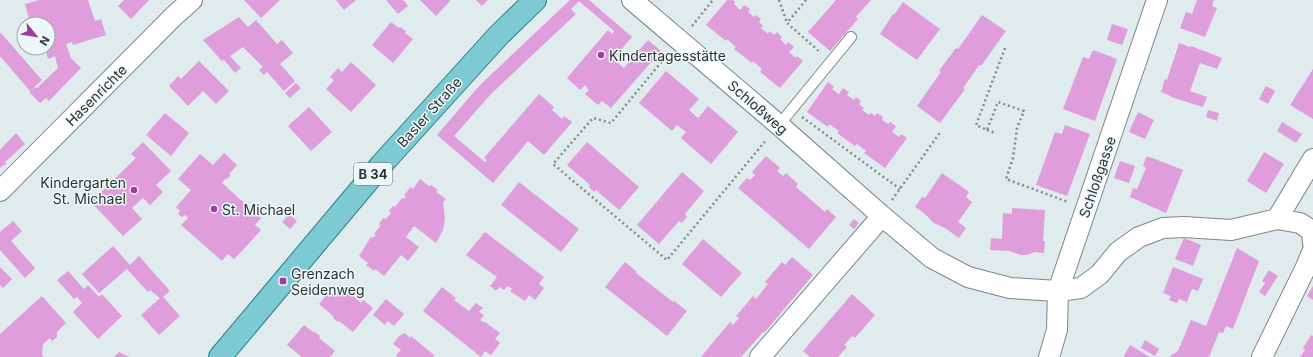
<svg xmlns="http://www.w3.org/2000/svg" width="1313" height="357" viewBox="0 0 1313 357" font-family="Inter,sans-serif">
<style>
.building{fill:#df9ddb}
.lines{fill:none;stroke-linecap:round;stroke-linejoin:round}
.lane-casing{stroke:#7d8788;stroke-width:12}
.street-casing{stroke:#7d8788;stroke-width:22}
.primary-casing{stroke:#2a7e87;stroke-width:24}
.path{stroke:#838b8b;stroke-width:2.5;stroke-dasharray:2 3;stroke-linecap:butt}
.lane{stroke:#fff;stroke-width:10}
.street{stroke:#fff;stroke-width:20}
.primary{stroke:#7ecad2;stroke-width:22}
.poi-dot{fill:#a13b9f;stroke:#edf8f9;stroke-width:1.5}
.labels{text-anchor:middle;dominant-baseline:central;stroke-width:3;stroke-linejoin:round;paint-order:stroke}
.shield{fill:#edf8f9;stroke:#676e6e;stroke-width:1}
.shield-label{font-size:13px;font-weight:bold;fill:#2e3333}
.poi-label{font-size:14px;fill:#2e3333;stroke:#edf8f9;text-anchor:start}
.street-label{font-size:14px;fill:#2e3333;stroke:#edf8f9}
</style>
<rect width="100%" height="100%" fill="#dfebec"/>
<path class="building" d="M39,0H88L95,21L101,19L106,35L73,45L72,42L66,44L71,58L81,68L49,101L46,98L40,103L29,92L35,87L37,88L58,68L55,56L48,59L45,48H48V24H37L36,20L30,22L25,4Z
M124,0H149L131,19L118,6Z
M244,0H280L261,18Z
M336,0H356L344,10Z
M386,0H403L408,6L398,14Z
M420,0H450V1L436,16Z
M476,0H488L482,6Z
M570,0H589L632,37L613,59L624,68L648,40L661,51L611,108L602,101L598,105L585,94L589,90L585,85L580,90L567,78L608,30L612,34L614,31L579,1L571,9L576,14L491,94L454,136L485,162L487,160L484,158L539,94L554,107L552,110L562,119L564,116L572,122L544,155L528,141L493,183L437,135L480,85Z
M727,0H733L735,2L734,4L740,10L744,5L750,9L748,12L754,17L756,15L761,19L759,22L763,26L761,28L768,34L769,31L774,35L777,32L782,37L780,39L786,45L788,42L794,47L789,52L796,58L797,56L803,61L780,88L760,72L762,69L753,61L752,63L734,49L736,47L727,39L726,41L706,25Z
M836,0H871L856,17L858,19L830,51L808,32Z
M1197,0H1214L1212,6L1217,8L1205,37L1180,28L1186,12L1192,14Z
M903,2L940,29L917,60L880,34L893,14L894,15Z
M982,15L1006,31L981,66L979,65L971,77L963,88L965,89L940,123L917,106L941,72L939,71L947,60L956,48L958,49Z
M239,17L248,27L256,20L277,44L282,40L293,53L280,64L295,81L284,91L267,72L264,75L259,70L263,67L243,47L230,56L241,68L235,73L224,60L222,61L203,40Z
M391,22L399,28L400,27L406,31L405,33L413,39L393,63L372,45Z
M1112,24L1128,29L1122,45L1107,40Z
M0,32L42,80L30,91L0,56Z
M1179,43L1190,47L1191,46L1222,58L1217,69L1200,63L1190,91L1207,97L1203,107L1171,97V96L1161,92L1165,79L1167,80Z
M1093,50L1117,59L1095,121L1063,109L1083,57L1089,59Z
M199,61L229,91L216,104L203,91L188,106L169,86L178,76L181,79Z
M351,62L376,85L351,112L326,89L334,80L330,77L338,68L342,72Z
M1313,69V119L1290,105Z
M666,71L699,99L689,110L698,118L708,106L738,132L711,164L681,138L686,132L677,125L672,131L639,103Z
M828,82L834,87L832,89L839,94L843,88L849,92L847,95L854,100L856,97L861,101L859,104L864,108L862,110L869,115L871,113L875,116L877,113L883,117L882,120L888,124L890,122L896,126L892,132L899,137L901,134L907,138L885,168L864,153L866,151L857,144L855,146L837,133L839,131L829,124L828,127L807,112Z
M296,83L301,88L290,98L285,93Z
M1266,86L1275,91L1268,104L1259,99Z
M309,107L332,132L311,151L288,126Z
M1208,110L1219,113L1217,121L1206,117Z
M1138,112L1154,120L1145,139L1129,132Z
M165,113L189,133L171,156L146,135Z
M1282,122L1302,134L1296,143L1277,131Z
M1065,125L1090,134L1067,196L1036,185L1055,132L1062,134Z
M16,133L25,144L5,162L6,164L0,168V150Z
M143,142L171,171L156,185L163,192L150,205L143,198L132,208L142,219L123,236L91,202L136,158L131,154Z
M587,142L639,187L619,210L596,190L594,192L589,187L590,185L567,165Z
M1264,152L1284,164L1266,193L1247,181Z
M224,153L237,165L229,174L231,175L227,179L226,178L222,183L261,218L255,225L261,230L242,251L234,259L228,254L222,261L181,225L188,218L185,215L182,217L178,214L180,211L176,207L191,190L178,179L200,154L213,165Z
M766,156L780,168L777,171L783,176L786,173L798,184L796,187L803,193L825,212L827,209L836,217L809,249L738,188L747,178L750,180L755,175L752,172Z
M1146,157H1150L1183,170L1166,213L1130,197L1133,188L1137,189L1146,168L1143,166Z
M1120,161L1135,166L1129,183L1114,178Z
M682,172L704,191L685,214L687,217L682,223L679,221L659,244L637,225Z
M942,173L969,192L966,197L972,202L958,222L966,228L959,238L945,228L934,223L924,213L915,207L922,197L925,198Z
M420,179L429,186L431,185L438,190L436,192L446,199L443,203L445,219L443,230L436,243L414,226L406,237L419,247L408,261L401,255L384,276L375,269L374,271L366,265L368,263L359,256L371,237L373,238L376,235L374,234L381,225L379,224L383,218L386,219L391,213L389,211L393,206L395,207L402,198L404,199L406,197L404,195L411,187L413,189Z
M519,182L579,229L561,252L501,205Z
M1012,208L1045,210L1043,241H1045L1044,253L1035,252L1027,255H1021L1009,251L990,250L991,238L1002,239L1003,213L1012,214Z
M289,214L297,221L290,229L282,222Z
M854,219L859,223L854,229L849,225Z
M13,221L22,231L11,241L35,268L25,278L0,250V232Z
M485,232L544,277L539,284L544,288L535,300L529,295L525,301L510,291L512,289L508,286L504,290L500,287L496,291L490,286L497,277L466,255Z
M1184,238L1201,245L1193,266L1175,259Z
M703,239L742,273L721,297L682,264Z
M113,246L130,265L139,256L170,291L163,297L180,316L159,335L141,315L160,298L150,290L148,292L127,269L99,293L82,274Z
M1237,248L1259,261L1233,329L1226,326L1223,333L1219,332L1209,357H1172L1170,356L1178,351L1191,320L1206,326Z
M792,257L813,275L764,333L763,332L741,357H701L730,322L733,325L739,318L736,316L753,296L756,299L768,284L765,282L782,262L785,265Z
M625,262L637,272L636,273L673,302L674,301L687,311L667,336L605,287Z
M0,267L12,279L3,288L0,285Z
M1173,267L1203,279L1198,291L1192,289L1187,302L1179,299L1177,303L1169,300L1171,296L1163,293Z
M1269,270L1278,276L1265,296L1259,292L1265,283L1262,281Z
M68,271L84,289L88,285L99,297L102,294L122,316L98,339L73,312L82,303L77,297L74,299L57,280Z
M340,285L361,303L363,300L373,308L353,332L339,321L338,322L333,318L334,317L319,304L327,294L330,297Z
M1313,286V300L1307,296Z
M442,287L456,298L454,300L469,311L476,303L483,308L479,312L484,315L480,320L485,323V322L500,333L495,339L500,343L491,355L485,351L481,357L423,311Z
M852,294L875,315L855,338L852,336L844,345L847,347L838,357H810L803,351Z
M42,296L66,323L57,332V337L52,341L50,338L43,344L42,355L44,357H0V334Z
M386,299L404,314L394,326L388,321L385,325L373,315Z
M304,325L313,332V331L320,336L319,338L335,351L330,357H302L287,345Z
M405,333L410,338L411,336L434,355L433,357H398L396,355L401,350L393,344L399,336Z
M1311,335L1313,336V357H1300L1305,350L1303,348Z
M1145,340L1159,349L1155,356L1141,348Z
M1130,345L1150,357H1126L1124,356Z
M119,352L129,357H114Z"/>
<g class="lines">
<g class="lane-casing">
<path id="lane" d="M779,125L851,37"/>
</g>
<g class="street-casing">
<path id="street" d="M632,0L779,125L882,216L932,258L968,277L1010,288L1058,291L1081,288L1100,274L1118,252L1139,237L1163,228L1184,227L1231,230L1277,219L1313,159
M0,191L174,16L192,0
M1277,219L1300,223L1312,231L1313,243
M760,357L882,216
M1049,357L1057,330L1058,291L1157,0
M1262,357L1306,267L1313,250"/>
</g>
<g class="primary-casing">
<path id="primary" d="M220,357L382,164L498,36L535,0"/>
</g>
<path class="path" d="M779,0L787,23
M806,0L787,23L821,53
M692,26L713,0
M1005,48L976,125L987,130L998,102L1024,111L1017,128L1013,158L1006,179L1068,202
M668,54L611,123L593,118L553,164L667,260L767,139
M802,117L900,189
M987,130L995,133
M892,200L941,131"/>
<use href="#lane" class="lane"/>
<use href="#street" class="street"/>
<use href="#primary" class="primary"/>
</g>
<g class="poi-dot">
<circle cx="601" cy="55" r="4"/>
<circle cx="134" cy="190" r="4"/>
<circle cx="214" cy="209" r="4"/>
<rect x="279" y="277" width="8" height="8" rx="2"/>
</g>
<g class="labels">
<rect class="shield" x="354" y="163" width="38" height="22" rx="3"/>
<g class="shield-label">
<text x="373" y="174">B 34</text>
</g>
<g class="poi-label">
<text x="609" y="55">Kindertagesstätte</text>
<text x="126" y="182" text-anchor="end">Kindergarten<tspan x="126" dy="16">St. Michael</tspan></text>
<text x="222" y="209">St. Michael</text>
<text x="291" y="273">Grenzach<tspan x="291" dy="16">Seidenweg</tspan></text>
</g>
<g class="street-label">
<text transform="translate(96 95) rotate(-45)">Hasenrichte</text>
<text transform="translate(758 107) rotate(41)">Schloßweg</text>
<text transform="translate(429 112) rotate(-48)">Basler Straße</text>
<text transform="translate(1097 177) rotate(-71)">Schloßgasse</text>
</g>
</g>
<g transform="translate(36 36) rotate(120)"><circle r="19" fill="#edf8f9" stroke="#a1a9aa"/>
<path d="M0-3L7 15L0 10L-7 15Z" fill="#a13b9f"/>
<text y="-6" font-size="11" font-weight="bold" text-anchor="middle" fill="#2e3333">N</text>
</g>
</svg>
